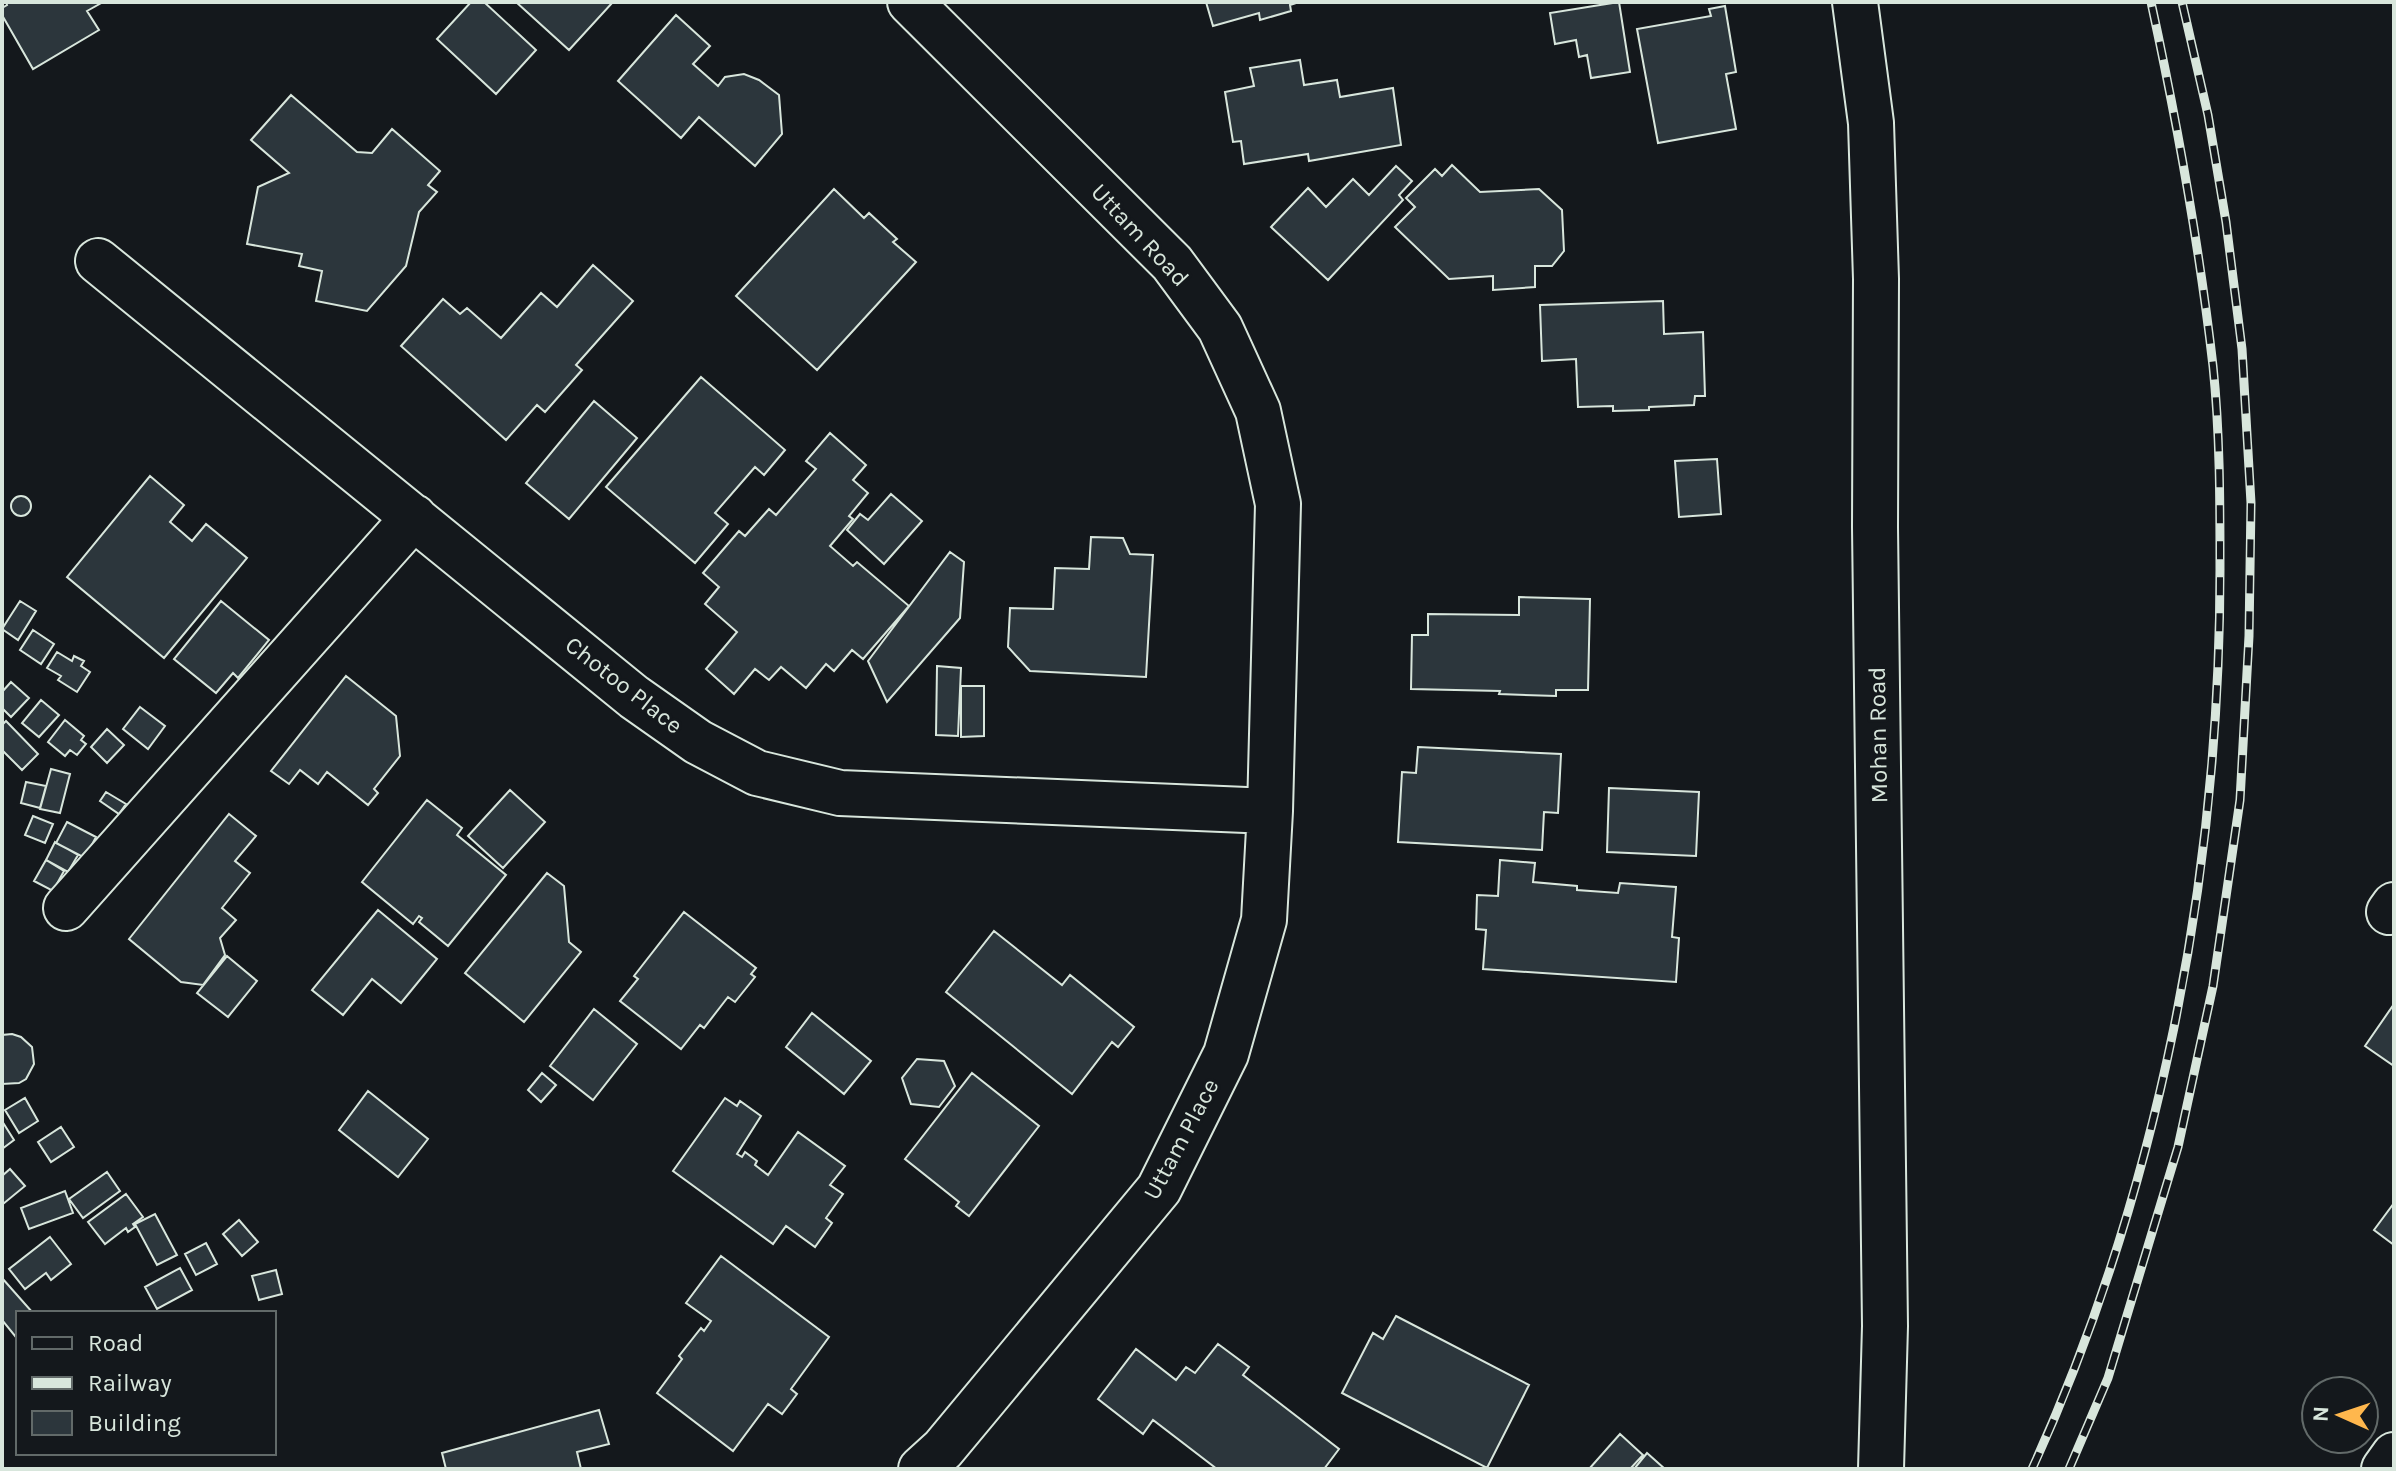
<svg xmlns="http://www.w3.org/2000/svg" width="2396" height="1471" viewBox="0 0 2396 1471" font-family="Karla,sans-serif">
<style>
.building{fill:#2c363c;stroke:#d8e6dc;stroke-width:2}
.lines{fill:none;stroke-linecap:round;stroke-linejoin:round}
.minor-casing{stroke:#d8e6dc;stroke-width:48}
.minor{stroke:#14181c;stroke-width:44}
.rail-casing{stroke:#d8e6dc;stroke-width:9}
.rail{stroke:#14181c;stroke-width:6;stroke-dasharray:18;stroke-linecap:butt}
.labels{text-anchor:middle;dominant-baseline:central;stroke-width:6;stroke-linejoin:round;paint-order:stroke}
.street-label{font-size:24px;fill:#d8e6dc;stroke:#14181c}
</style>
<rect width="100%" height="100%" fill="#14181c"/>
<path class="building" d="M6,2H103L87,11L99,30L33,69L2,15V8L7,5Z
M471,2H484L536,50L496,94L437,39Z
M516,2H613L569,50Z
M1206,2H1299L1290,5L1291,11L1260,20L1259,13L1213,26Z
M1619,2L1630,72L1591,78L1587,55L1579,57L1576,40L1555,44L1550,13Z
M1725,6L1736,72L1726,74L1736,129L1658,143L1637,29L1711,16L1709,9Z
M676,15L710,46L693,64L718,86L725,77L744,74L759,80L779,95L782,134L755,166L699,117L681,138L618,81Z
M1300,60L1304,85L1337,80L1340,97L1393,88L1401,145L1309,161L1308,154L1244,164L1241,141L1233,142L1225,92L1254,86L1250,68Z
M291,95L357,152L372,153L392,129L440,171L428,185L437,192L419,212L406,266L367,311L316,301L322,271L299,266L302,254L247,244L258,187L289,173L251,140Z
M1452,165L1480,192L1539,189L1562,210L1564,251L1552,266H1535V287L1493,290V276L1449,279L1395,227L1415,207L1406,198L1435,169L1442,176Z
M1396,166L1412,181L1399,195L1403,200L1328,280L1271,227L1308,188L1326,207L1353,179L1369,195Z
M834,189L864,218L869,213L897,239L893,242L916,262L817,370L736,296Z
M593,265L633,301L576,365L582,370L545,412L537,405L506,440L401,346L443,299L460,314L467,308L501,338L541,293L557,307Z
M1663,301L1664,334L1703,332L1705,396H1695L1694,405L1649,407V410L1613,411V406L1578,407L1576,359L1542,361L1540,305Z
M701,377L785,450L764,475L755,467L715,513L728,524L695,563L606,487Z
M594,401L637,438L569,519L526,483Z
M830,433L866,465L853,480L868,493L849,516L853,519L830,546L853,566L857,562L909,606L863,659L852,650L834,671L826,664L806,688L781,667L769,680L755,669L734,694L706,669L737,632L705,604L719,587L703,573L739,531L745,536L769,509L776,515L816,469L806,461Z
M1717,459L1721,514L1679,517L1675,461Z
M150,476L184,505L170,522L192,541L206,524L247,558L164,658L67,577Z
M891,494L922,521L884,564L847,530L860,514L868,520Z
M11 506a10 10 0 1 1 20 0a10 10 0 1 1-20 0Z
M1091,537L1123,538L1130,554L1153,555L1146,677L1030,671L1008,647L1010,608L1053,609L1055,568L1089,569Z
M950,552L964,562L960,618L887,702L868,661Z
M1519,597L1590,599L1588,690H1556V696L1499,694L1500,691L1411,689L1412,635H1428V614L1519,615Z
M20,601L36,611L18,640L2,629Z
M221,601L269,640L238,678L233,673L216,693L174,659Z
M33,630L54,644L41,664L20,650Z
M57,652L72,661L74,656L84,661L81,666L90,672L77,692L58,680L61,676L47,668Z
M937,666L961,668L958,736L936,735Z
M346,676L396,716L400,756L374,789L378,793L368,805L327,772L318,784L300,770L289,784L271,771Z
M11,682L29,698L11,717L2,708V692Z
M961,686H984V736L961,737Z
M41,700L59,715L39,737L22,723Z
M140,707L165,726L148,749L123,729Z
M65,720L84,736L81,740L86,744L77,755L70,750L65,756L48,742Z
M6,721L38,754L22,770L2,750V725Z
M107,729L124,745L107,763L91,747Z
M1418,747L1561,754L1558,813L1544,812L1542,850L1398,842L1402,772L1416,773Z
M51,769L70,774L60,813L40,809Z
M26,782L46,786L40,808L21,803Z
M1609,788L1699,792L1696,856L1607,852Z
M510,790L545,822L503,868L468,836Z
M106,792L126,804L119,814L100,801Z
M427,800L462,828L457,835L506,875L448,946L419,922L422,918L419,916L413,924L362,882Z
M229,814L256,836L235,861L250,873L222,908L236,920L220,938L225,955L203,985L181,982L129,939Z
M33,816L53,824L45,843L25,835Z
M67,822L96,837L85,858L56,843Z
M55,842L78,855L68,872L46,860Z
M46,860L64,871L53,891L34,881Z
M1500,860L1535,863L1533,882L1577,886V890L1618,893L1620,883L1676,887L1672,937L1679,938L1676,982L1483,969L1486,930L1476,929L1477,895L1498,896Z
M547,873L564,886L569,942L581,952L524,1022L465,973Z
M378,910L437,959L401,1003L372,979L343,1015L312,990Z
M684,912L756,968L751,974L755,977L735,1002L728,997L704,1028L700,1025L681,1049L620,1001L638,979L634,976Z
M994,931L1062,985L1070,975L1134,1027L1118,1047L1112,1042L1072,1094L946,992Z
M227,956L257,981L228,1017L197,993Z
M2394,1004V1066L2365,1046Z
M594,1009L637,1044L593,1100L550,1066Z
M812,1013L871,1061L844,1094L786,1047Z
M12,1034L21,1037L32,1047L34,1064L26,1079L19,1083L2,1084V1035Z
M917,1059L944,1061L955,1086L939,1107L911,1104L902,1078Z
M542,1073L556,1085L541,1102L528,1090Z
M972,1073L1039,1126L969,1216L956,1206L959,1202L905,1159Z
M368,1091L428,1139L398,1177L339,1130Z
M25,1098L38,1121L19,1133L5,1110Z
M725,1098L737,1106L740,1101L761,1116L737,1154L742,1157L745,1152L757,1161L755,1165L768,1175L798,1132L845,1166L830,1185L843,1194L826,1218L832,1223L815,1247L786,1226L773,1244L673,1171Z
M2,1121L14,1140L2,1149Z
M61,1127L74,1147L51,1162L38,1142Z
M10,1169L25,1186L3,1204L2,1176Z
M107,1172L120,1191L83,1218L69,1199Z
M65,1191L73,1213L29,1229L21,1208Z
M126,1194L143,1217L133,1224L135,1227L128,1232L126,1228L105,1244L88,1222Z
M2394,1203V1245L2374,1230Z
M155,1214L177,1255L157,1265L135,1224Z
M239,1220L258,1242L242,1256L223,1234Z
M50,1237L71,1264L51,1280L46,1273L25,1289L9,1269Z
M206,1243L217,1264L196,1275L185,1254Z
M721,1256L829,1337L791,1389L797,1394L782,1414L768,1404L733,1451L657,1393L682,1359L679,1356L701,1328L704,1331L711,1321L686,1303Z
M180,1268L192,1290L157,1309L145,1287Z
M276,1270L282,1294L259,1300L252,1276Z
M2,1278L33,1313H18V1333L15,1336L2,1320Z
M1396,1316L1529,1385L1487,1468L1342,1393L1373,1333L1383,1339Z
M1218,1344L1249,1367L1243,1375L1339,1449L1324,1469H1217L1153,1420L1143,1434L1098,1399L1136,1349L1176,1380L1186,1367L1195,1373Z
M599,1410L609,1444L577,1452L581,1469H446L442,1453Z
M1620,1434L1643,1455L1630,1469H1589Z
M1647,1453L1665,1469H1634Z"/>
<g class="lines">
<g class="minor-casing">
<path id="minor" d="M910,2L1172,263L1220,328L1258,411L1278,504L1270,811L1264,920L1226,1054L1159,1189L943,1449L921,1469
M1855,2L1871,123L1876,279L1875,527L1885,1326L1881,1469
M98,261L634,697L698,742L757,773L840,793L1270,811
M66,908L414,517
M2389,912L2394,905
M2384,1469L2394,1455"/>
</g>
<use href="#minor" class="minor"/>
<g class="rail-casing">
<path id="rail" d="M2032,1469C2159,1191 2220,874 2220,569C2220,501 2220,433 2213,366C2199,244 2177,122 2151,2
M2069,1469L2108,1378L2178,1147L2213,986L2240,800L2249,636L2251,503L2242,349L2226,222L2208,115L2182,2"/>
</g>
<use href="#rail" class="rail"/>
</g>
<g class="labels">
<g class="street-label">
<text transform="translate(1140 235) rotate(47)">Uttam Road</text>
<text transform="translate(624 685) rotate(38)">Chotoo Place</text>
<text transform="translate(1878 735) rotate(-91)">Mohan Road</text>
<text transform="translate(1181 1139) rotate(-62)">Uttam Place</text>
</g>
</g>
<rect width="2396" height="1471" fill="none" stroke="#d8e6dc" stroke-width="8"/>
<rect x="16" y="1311" width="260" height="144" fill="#14181c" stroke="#626a69" stroke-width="2"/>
<rect x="32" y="1337" width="40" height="12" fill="#14181c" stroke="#626a69" stroke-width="2"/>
<text x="88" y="1351" font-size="24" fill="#d8e6dc">Road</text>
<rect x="32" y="1377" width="40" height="12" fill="#d8e6dc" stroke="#626a69" stroke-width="2"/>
<text x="88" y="1391" font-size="24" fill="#d8e6dc">Railway</text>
<rect x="32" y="1411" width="40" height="24" fill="#2c363c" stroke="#626a69" stroke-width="2"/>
<text x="88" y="1431" font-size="24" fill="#d8e6dc">Building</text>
<g transform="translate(2340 1415) rotate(273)"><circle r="38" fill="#14181c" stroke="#626a69" stroke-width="2"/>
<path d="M0-6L14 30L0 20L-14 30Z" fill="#ffb74d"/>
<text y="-12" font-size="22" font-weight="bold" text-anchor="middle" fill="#d8e6dc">N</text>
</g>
</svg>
